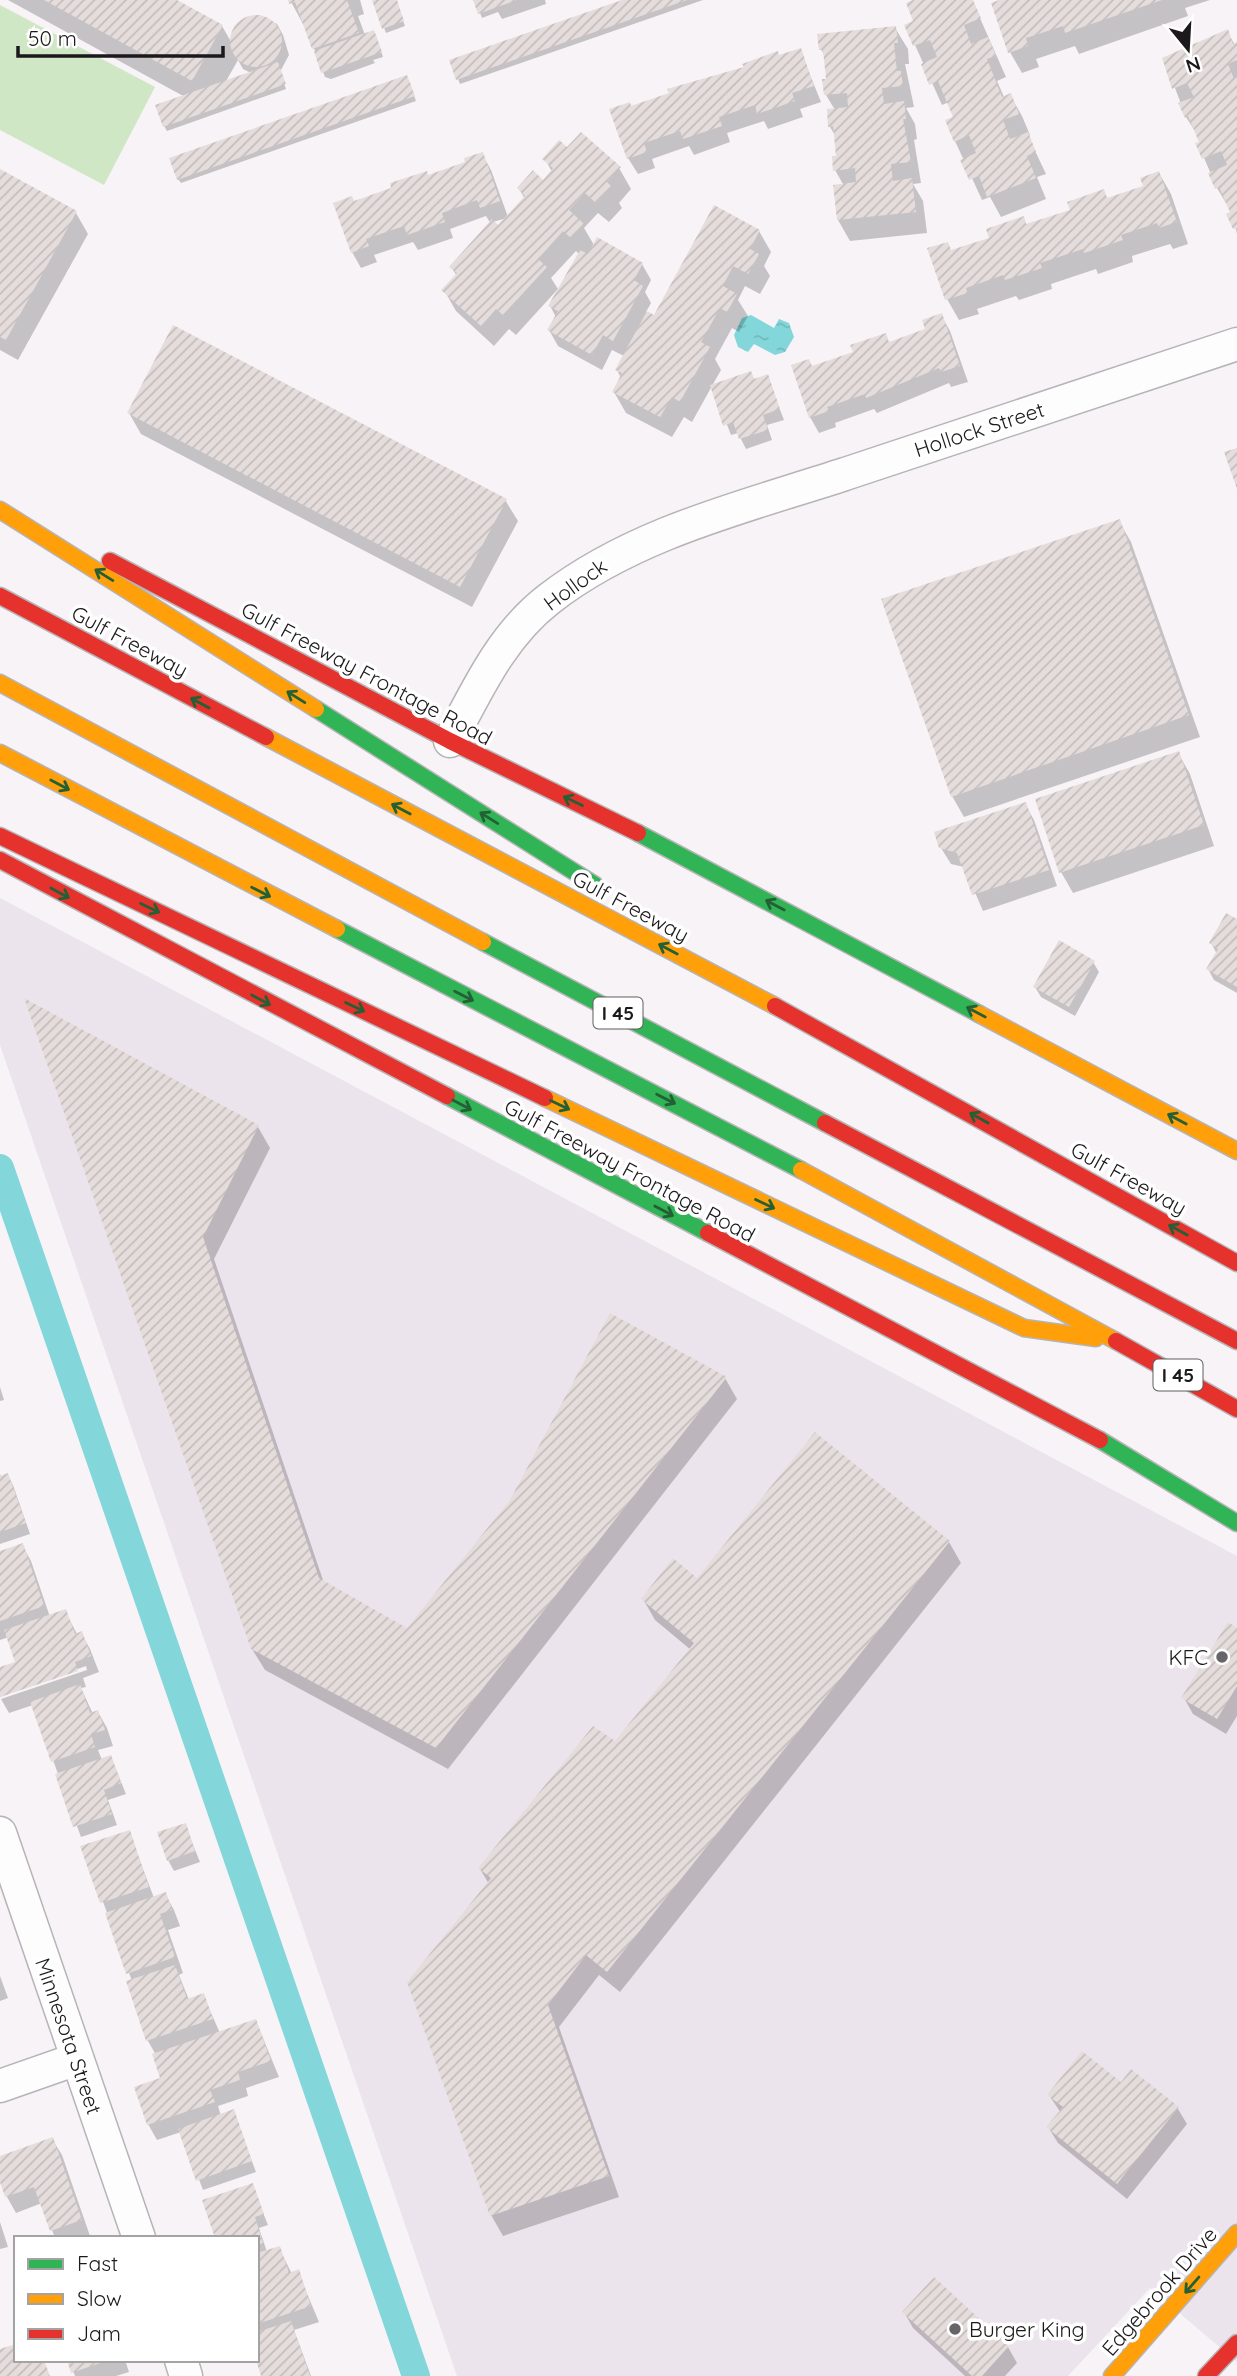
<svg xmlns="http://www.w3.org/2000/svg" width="1237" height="2376" viewBox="0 0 1237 2376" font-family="Quicksand,sans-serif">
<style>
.built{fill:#ece4ec}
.garden{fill:#d0e7c5}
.water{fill:url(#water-ripples)}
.shadow{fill:#0003;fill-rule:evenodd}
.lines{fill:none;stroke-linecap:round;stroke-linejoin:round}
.canal{stroke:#83d7db;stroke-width:28}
.building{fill:url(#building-hatch)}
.street-casing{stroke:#b7b4b7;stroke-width:35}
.fast-casing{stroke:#b7b4b7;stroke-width:19}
.slow-casing{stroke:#b7b4b7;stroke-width:19}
.jam-casing{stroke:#b7b4b7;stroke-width:19}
.street{stroke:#fefdfe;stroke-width:32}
.fast{stroke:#30b455;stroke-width:16}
.slow{stroke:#ff9f0a;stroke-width:16}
.jam{stroke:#e5322d;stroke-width:16}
.oneway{stroke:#245f35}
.poi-dot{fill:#686568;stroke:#fff;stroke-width:2.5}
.labels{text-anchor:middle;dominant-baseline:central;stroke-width:7;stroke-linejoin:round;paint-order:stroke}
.shield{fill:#fff;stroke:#5f5e5f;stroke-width:2}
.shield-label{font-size:19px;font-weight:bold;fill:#1b191b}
.street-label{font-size:21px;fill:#1b191b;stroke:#fff}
.poi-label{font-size:21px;fill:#1b191b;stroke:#fff;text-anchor:end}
</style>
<defs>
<pattern id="water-ripples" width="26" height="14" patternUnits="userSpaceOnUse" patternTransform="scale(1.75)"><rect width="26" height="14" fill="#83d7db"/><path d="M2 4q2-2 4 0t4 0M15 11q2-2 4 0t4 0" fill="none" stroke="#71b8bb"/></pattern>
<pattern id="building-hatch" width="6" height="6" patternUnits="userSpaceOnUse" patternTransform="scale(1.75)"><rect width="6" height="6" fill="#e5dddb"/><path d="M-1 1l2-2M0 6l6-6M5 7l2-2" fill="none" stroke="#c4bdbb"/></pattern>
</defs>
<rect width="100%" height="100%" fill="#f7f3f7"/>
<path class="built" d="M0,898L1237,1556V2362L1150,2288L1068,2376H457L0,1045Z"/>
<path class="garden" d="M0,5L155,87L104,185L0,130Z"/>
<path class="water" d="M751,315L774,328L779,319L789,323L794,337L785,352L775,355L754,344L748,352L738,347L734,335L742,318Z"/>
<path class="shadow" d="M8,0H173L222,26L230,40L240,21L259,15L277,24L283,35L289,55L280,72L286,89L167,131L164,126L185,97ZM238,60L243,69L251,73L225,83Z
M290,0H360L364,14L358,16L365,35L376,36L383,57L373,60L375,63L331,79L325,77L308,33Z
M374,0H396L405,26L386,33Z
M475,0H545L546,4L502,19L498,12L482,18Z
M628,0H703L460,84L458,79Z
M918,0H972L1006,77L997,81L1004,97L1010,95L1022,116L1030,135L1028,136L1046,174L1037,177L1046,199L1001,217L990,197L982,200L955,141V118L949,102L942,105L915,45Z
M1004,0H1210L1185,8L1188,16L1079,54L1075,46L1036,59L1039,67L1022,73L1010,52Z
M895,28L908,49L909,64H905L914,107L906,108L915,124L917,139L914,140L921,183L913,184L923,201L927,233L850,241L838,220L844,186L835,170L838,157L836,137L830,127L835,110L826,95L828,80L826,58L821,49Z
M1227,32L1237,48V234L1232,213L1217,188L1198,144L1202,142L1186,117L1164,59Z
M800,50L821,102L800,109L803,117L768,129L764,121L727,133L730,142L694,155L689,146L652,159L655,168L638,174L628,158L631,108Z
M409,81L416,101L181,183L178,179Z
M567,150L619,168L631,189L619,203L622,208L609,222L598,213L584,228L594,245L642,264L651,280L645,292L651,303L646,312L655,317L759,231L771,252L764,266L770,276L760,294L745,286L738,300L748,316L739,332L732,328L715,359L721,370L712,386L751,373L755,381L767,376L784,420L767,425L772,440L746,449L738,433L731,435L712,386L692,422L684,417L672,437L626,413L614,392L621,378L617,370L624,356L612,350L602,370L558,346L549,330L556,317L550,306L579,254L576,251L551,278L558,289L516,335L509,329L494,346L456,311L444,290L457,276L451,267L491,224L486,216L450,229L453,238L418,250L413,242L374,255L377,262L361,268L352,252L354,202L467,163L482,154L491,170L508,217L525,199L519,189L544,182L552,172L545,159ZM507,218L499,227L493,222Z
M0,171L76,213L88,234L18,360L0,350Z
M1159,173L1171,194L1188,244L1173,249L1170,244L1132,256L1133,262L1098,274L1096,269L1051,284L1052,289L1019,300L1016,296L977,309L979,314L959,320L947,299L952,252L991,239L1023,218L1027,226L1072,211L1103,191L1108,199L1145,187Z
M941,315L950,331L968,382L951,387L949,383L877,413L874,409L835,423L836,427L819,433L810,417L812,368L855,353L885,335L890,344L927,331Z
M129,413L505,500L518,521L472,607L141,434Z
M1119,521L1131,542L1200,737L964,817L952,796Z
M1178,753L1190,774L1214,846L1073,893L1061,872Z
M1025,804L1034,820L1057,886L983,911L964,867L951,864L941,848Z
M1237,921V993L1214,980L1208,969L1217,954L1211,943Z
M1093,962L1099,972L1075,1016L1041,997L1035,987Z
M27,1002L258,1127L270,1148L214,1259L324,1583L407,1630L725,1378L737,1399L448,1769L265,1670L252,1649Z
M0,1387L4,1400L0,1401Z
M0,1474L1,1477L7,1475L13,1485L30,1534L0,1544Z
M949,1542L961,1563L620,1992L599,1975L559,2027L619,2197L503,2236L491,2215L489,1884L480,1869L615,1744L691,1650L655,1620L643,1599L698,1581Z
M22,1545L31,1561L50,1617L65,1611L77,1634L81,1633L90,1649L99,1672L83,1678L86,1687L81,1688L93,1714L98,1712L107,1728L113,1746L98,1750L102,1760L111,1757L126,1794L108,1800L117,1825L81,1837L33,1705L9,1713L1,1699L87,1670L86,1666L0,1697V1669L18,1663L9,1637L0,1640V1553Z
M1237,1630V1716L1226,1734L1193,1714L1184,1698Z
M185,1825L200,1862L174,1871L168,1860Z
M129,1832L154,1898L165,1894L174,1910L180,1926L168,1930L183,1973L179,1975L189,2000L203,1995L220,2033L256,2021L279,2077L246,2088L248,2096L218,2106L221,2116L233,2111L256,2172L203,2190L181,2132L157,2140L148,2124L162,2079L156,2055L148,2041L128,1983L132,1981L83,1847Z
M0,1976L8,1998L0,2001Z
M1132,2071L1178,2109L1187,2124L1127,2199L1058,2143L1048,2127L1061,2113L1049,2095L1121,2084Z
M52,2139L62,2155L90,2236L55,2238L42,2203L16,2213L7,2197L0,2177V2157Z
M252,2185L268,2225L259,2228L267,2252L279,2248L292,2274L298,2272L319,2322L294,2330L311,2376H263L257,2358V2238H217Z
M0,2222L8,2247L0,2249Z
M934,2279L1008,2347L1017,2363L1005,2376H965L913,2328L904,2312Z
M69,2360H125L129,2372L116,2376H75Z"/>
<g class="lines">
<path class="canal" d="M0,1168L416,2376"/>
</g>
<path class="building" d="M44,0H177L223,25L192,81Z
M288,0H347L359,33L312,49L295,2L289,4Z
M372,0H397L404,21L382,29Z
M473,0H517L478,14Z
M622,0H687L456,80L449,60Z
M913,0H973L981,18L964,25L971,44L988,37L996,56L987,59L1002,97L1011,93L1019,114L1003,120L1010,139L1028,132L1036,152L1027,156L1036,178L987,197L979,176L969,180L960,160L976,153L969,135L954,142L945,120L953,117L938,81L929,85L921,64L937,57L930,40L913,46L904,25L913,21L906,3Z
M999,0H1162L1065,33L1063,26L1026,38L1028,46L1008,53L991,3Z
M230 41a26 26 0 1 1 52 0a26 26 0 1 1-52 0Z
M896,26L898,43H894L897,71H901L903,86L882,88L884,104L904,101L906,119H903L911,162L891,164L893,181L912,178L916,212L837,220L833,185L856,182L855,168L833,171L832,156H836L833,126L828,127L827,109L848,107L847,93L824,95L822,79H826L823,50H819L817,34Z
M1228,29L1233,44L1237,42V60L1228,64L1234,79L1237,77V228L1233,229L1226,214L1230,212L1219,187L1215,189L1208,173L1227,165L1221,151L1202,159L1195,143L1199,142L1188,116L1185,118L1178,103L1194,97L1187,83L1172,89L1162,58Z
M374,30L382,52L321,73L314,51Z
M801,48L814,86L792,93L795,101L757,114L755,105L719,117L722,126L683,139L680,131L644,143L647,152L627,159L609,109L630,102L631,106L669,93L667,89L744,67L742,64L778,51L779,55Z
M278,62L286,84L163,127L155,105Z
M407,75L415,96L177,180L169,158Z
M581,132L621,167L607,182L611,186L596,203L585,193L569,210L584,224L571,238L563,231L538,259L547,267L503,315L496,309L481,326L441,290L457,273L449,267L492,219L498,225L525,196L517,188L533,170L543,180L553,168L542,159L559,140L567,147Z
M483,152L500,201L480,208L477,200L442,213L445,222L407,235L404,226L366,239L369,246L351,253L333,203L352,196L354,201L391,188L390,183L427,171L428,175L465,162L464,158Z
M0,169L77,211L6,340L0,337Z
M1159,171L1177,222L1159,228L1157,223L1121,235L1123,240L1084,253L1083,249L1040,263L1042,268L1005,280L1003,275L966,288L968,293L945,300L927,248L948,242L951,250L989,238L986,229L1024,216L1026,224L1070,210L1067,202L1104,189L1107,198L1143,186L1140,178Z
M714,205L760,230L750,249L759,254L748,274L733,266L723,286L737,294L727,312L720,308L701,342L710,347L680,402L672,397L660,417L612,392L622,373L615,370L647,311L654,315Z
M597,237L643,263L634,280L643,286L613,341L603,335L592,355L547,330L558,311L548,306L580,250L588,254Z
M942,313L960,366L941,372L939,368L866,398L865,394L827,407L829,411L809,418L791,365L809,359L812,366L853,352L850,345L886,333L889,342L925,329L922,320Z
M173,325L507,499L460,587L127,413Z
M751,371L754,379L768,374L780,409L763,415L768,430L739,439L733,422L723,426L710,385Z
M1237,448V489L1224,452Z
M1120,519L1189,715L951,797L881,599Z
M1179,751L1204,825L1059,873L1035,799Z
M1026,802L1049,870L972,895L957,853L939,848L934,832Z
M1226,913L1237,919V987L1206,969L1218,949L1209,943Z
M1059,940L1095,961L1069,1007L1033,987Z
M24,998L259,1125L203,1237L319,1578L407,1628L510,1500L610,1313L727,1377L436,1748L251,1649Z
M815,1432L950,1541L607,1972L586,1955L548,2005L609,2176L490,2216L407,1982L491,1878L478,1868L593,1726L615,1741L694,1643L641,1599L673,1558L697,1578Z
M8,1473L26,1523L0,1532V1476Z
M23,1543L44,1606L0,1621V1551Z
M66,1609L75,1634L82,1631L91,1656L75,1662L78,1671L0,1697V1667L15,1662L4,1630Z
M1228,1622L1237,1628V1686L1217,1719L1181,1698Z
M80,1684L90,1713L98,1710L105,1730L91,1734L95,1747L51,1762L30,1702Z
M111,1755L121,1783L104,1790L112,1814L73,1827L55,1774Z
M186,1823L195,1851L167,1861L157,1832Z
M130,1830L149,1887L100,1903L80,1846Z
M166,1892L172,1910L160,1914L175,1957L126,1974L105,1913Z
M175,1965L187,1999L204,1993L213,2019L146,2041L126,1981Z
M256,2019L271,2061L238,2072L240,2080L210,2090L215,2102L147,2125L134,2087L160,2078L152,2054Z
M1082,2051L1121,2082L1131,2069L1179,2107L1117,2184L1046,2127L1063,2107L1047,2095Z
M234,2109L252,2161L196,2181L178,2129Z
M53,2137L82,2220L50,2231L34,2187L5,2197L0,2182V2156Z
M253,2183L264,2214L255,2217L263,2243L257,2245V2238H215L202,2200Z
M280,2246L289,2273L299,2269L311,2306L257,2324V2253Z
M934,2277L1009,2346L982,2376H972L902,2312Z
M291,2321L310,2376H261L256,2360L257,2332Z
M16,2344V2360H44L50,2376H0V2349Z
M67,2360H106V2361L71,2373Z"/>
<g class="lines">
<g class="street-casing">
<path id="street" d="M450,741C477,690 502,635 549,599C634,533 744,507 845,474C976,431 1107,388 1237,344
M0,1833L139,2238
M0,2086L77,2059
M181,2360L186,2376"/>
</g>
<g class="fast-casing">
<path id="fast" d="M316,709L595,885
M638,833L979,1014
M337,929L801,1170
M483,942L825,1123
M447,1096L708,1233
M1100,1440L1237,1523"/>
</g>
<g class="slow-casing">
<path id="slow" d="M0,510L316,709
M0,683L483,942
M266,737L775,1006
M0,753L337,929
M979,1014L1237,1151
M545,1098L1024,1328L1096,1338
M801,1170L1116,1341
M1112,2376L1237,2233"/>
</g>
<g class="jam-casing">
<path id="jam" d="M110,561L450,741L638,833
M0,596L266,737
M0,836L545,1098
M0,860L447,1096
M775,1006L1237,1263
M825,1123L1237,1341
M708,1233L1100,1440
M1116,1341L1237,1409
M1206,2376L1237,2343"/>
</g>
<use href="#street" class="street"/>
<use href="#fast" class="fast"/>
<use href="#slow" class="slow"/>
<use href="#jam" class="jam"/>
</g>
<defs><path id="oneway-shaft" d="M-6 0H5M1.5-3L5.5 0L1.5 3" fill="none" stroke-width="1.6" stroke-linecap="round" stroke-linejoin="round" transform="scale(1.75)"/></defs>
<g class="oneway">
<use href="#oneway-shaft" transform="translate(104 575) rotate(-148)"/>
<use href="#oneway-shaft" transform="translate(296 697) rotate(-148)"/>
<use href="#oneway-shaft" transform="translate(200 703) rotate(-152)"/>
<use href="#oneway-shaft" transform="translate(60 785) rotate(28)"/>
<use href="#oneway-shaft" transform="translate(573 801) rotate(-154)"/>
<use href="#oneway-shaft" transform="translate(401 809) rotate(-152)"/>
<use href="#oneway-shaft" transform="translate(489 818) rotate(-148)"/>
<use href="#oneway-shaft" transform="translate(261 892) rotate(27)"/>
<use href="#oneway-shaft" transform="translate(60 893) rotate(29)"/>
<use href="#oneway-shaft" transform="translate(775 905) rotate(-152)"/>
<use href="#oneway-shaft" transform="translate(150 908) rotate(26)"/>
<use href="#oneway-shaft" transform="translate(668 949) rotate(-152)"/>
<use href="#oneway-shaft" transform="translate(464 996) rotate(27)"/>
<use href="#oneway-shaft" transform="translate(261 1000) rotate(28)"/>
<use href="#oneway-shaft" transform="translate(355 1007) rotate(26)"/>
<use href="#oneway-shaft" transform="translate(976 1012) rotate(-152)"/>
<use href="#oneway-shaft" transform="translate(666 1099) rotate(27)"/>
<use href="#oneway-shaft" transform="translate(462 1105) rotate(28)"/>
<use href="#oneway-shaft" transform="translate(560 1105) rotate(26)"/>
<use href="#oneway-shaft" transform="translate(979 1118) rotate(-151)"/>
<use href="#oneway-shaft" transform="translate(1177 1119) rotate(-152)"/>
<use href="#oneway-shaft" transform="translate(765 1204) rotate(26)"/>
<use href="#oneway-shaft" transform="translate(664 1211) rotate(28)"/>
<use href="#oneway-shaft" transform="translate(1178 1230) rotate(-151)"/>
<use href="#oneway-shaft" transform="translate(1192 2285) rotate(131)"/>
</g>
<g class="poi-dot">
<circle cx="1222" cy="1657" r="7"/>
<circle cx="955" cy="2329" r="7"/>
</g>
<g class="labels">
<g class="shield">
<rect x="593.5" y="997.5" width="49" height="31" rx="5"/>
<rect x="1153.5" y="1359.5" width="49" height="31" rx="5"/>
</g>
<g class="shield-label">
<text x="618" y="1013">I 45</text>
<text x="1178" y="1375">I 45</text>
</g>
<g class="street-label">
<text transform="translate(979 429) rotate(-18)">Hollock Street</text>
<text transform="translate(575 584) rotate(-36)">Hollock</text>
<text transform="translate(130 641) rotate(28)">Gulf Freeway</text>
<text transform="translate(367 673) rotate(28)">Gulf Freeway Frontage Road</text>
<text transform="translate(631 906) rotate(28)">Gulf Freeway</text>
<text transform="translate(630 1170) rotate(28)">Gulf Freeway Frontage Road</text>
<text transform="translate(1129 1178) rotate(29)">Gulf Freeway</text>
<text transform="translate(69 2036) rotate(71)">Minnesota Street</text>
<text transform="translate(1159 2291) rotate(-49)">Edgebrook Drive</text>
</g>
<g class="poi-label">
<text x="1208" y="1657">KFC</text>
<text x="969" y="2329" text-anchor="start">Burger King</text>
</g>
</g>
<rect x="14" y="2236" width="245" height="126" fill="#ffffff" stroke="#a4a3a4" stroke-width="2"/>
<rect x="28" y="2259" width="35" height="10" fill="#30b455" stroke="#a4a3a4" stroke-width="2"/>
<text x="77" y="2271" font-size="21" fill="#1b191b">Fast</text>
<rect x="28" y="2294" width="35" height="10" fill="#ff9f0a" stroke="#a4a3a4" stroke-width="2"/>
<text x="77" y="2306" font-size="21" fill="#1b191b">Slow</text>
<rect x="28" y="2329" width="35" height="10" fill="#e5322d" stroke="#a4a3a4" stroke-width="2"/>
<text x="77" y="2341" font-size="21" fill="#1b191b">Jam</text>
<g transform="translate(1188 49) rotate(162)" stroke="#ffffff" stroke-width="5" paint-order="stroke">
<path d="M0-5L12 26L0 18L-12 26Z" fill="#1b191b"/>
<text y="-10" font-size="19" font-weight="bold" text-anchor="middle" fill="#1b191b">N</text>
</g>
<path d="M18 46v10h205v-10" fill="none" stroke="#1b191b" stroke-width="3.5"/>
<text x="28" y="46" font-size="21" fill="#1b191b" stroke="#ffffff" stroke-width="5" paint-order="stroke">50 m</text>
</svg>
